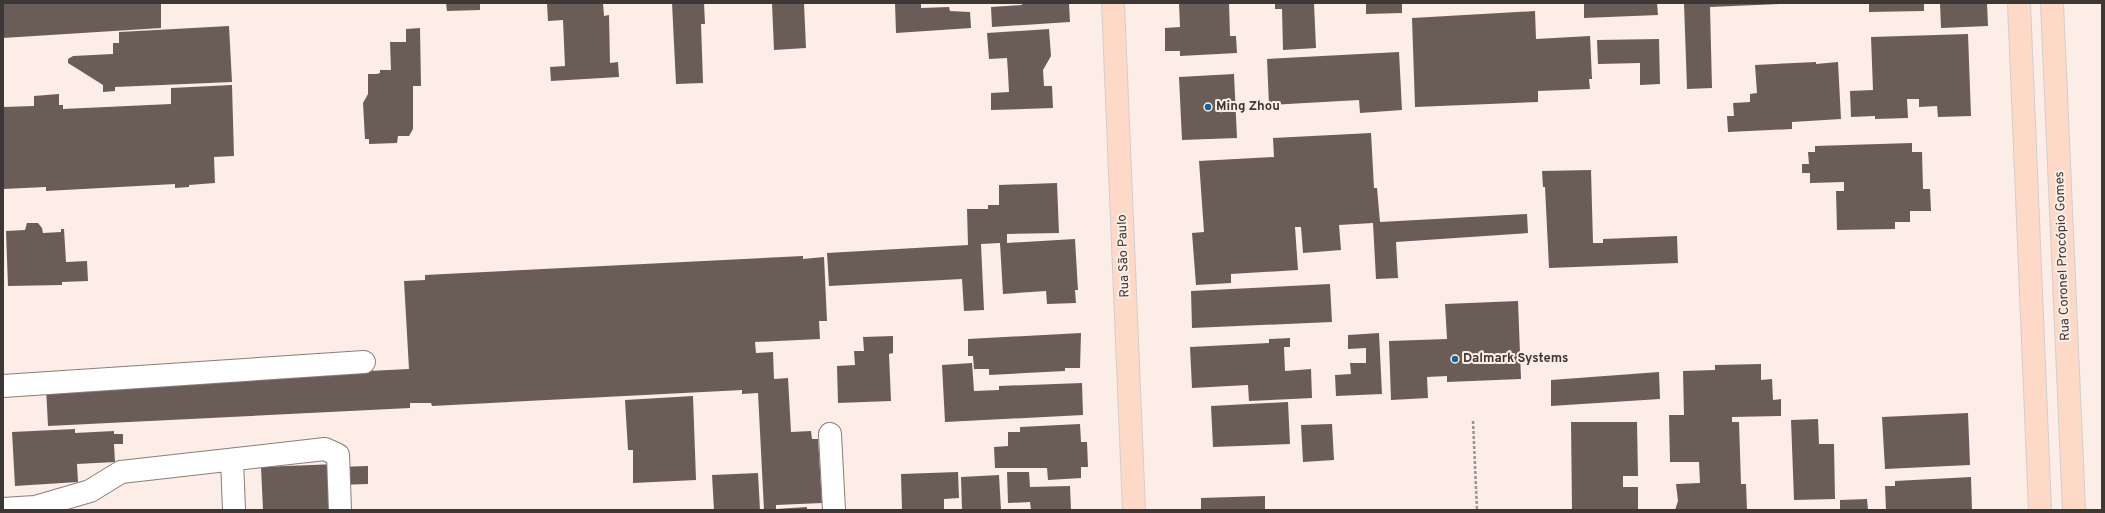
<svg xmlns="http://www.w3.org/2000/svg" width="2105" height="513" viewBox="0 0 2105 513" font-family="Overpass,sans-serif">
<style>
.building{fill:#6a5d58}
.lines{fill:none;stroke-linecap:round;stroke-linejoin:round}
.minor-casing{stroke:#8a7d77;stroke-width:24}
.major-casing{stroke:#d0cfcf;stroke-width:24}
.path{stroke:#9d928e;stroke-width:2.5;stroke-dasharray:3 2;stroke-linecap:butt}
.minor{stroke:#fff;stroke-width:22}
.major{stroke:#fed9c7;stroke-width:22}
.poi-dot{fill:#186397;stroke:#fdede7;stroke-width:1.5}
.labels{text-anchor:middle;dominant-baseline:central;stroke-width:4;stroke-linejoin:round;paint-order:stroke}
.poi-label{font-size:13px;font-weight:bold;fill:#3d3735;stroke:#fdede7;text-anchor:start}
.street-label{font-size:13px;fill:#3d3735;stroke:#fdede7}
</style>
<rect width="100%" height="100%" fill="#fdede7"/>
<path class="building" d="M3,3H161V28L3,38Z
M446,3H480V10L447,11Z
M547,3H603L604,16L609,15L610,63L618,62L619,77L551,81L550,67L565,66L563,20L548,21Z
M672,3H704L705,24H701L703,83L676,84Z
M772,3H804L806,48L774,50Z
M895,3H921V8L949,7L950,11L970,12L971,28L896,33Z
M1022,3H1069L1070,22L992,27L991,7L1022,5Z
M1179,3H1229L1230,36H1236L1237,53L1180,56V51H1165V28L1180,27Z
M1275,3H1314L1316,48L1283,50L1282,9H1275Z
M1366,3H1402V13L1366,14Z
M1584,3H1657L1658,15L1584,18Z
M1684,3H1780V4L1710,7L1712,88L1687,89Z
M1869,3H1924V11L1869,12Z
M1940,3H1987L1988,26L1941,28Z
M1535,11L1536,39L1590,36L1592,79H1589L1590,89L1538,91V102L1415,107L1412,18Z
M229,26L232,82L115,87V91L103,92V85L68,63V59L73,56L113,54V43H119V32Z
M420,28L421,86H413V129L409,136H398L397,143L369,144V139H365L363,103L368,94V74H377L380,73V70H391L390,42H406V29Z
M1049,29L1051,56L1043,70L1044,86H1052L1053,108L991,110V93L1009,92L1008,73L1007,58L989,59L987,33Z
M1968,34L1971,116L1938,117L1937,106L1919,107V99H1907L1908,118L1875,119V116L1851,117L1850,91L1873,90L1871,37Z
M1659,39L1660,84L1640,85V63L1598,64L1597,40Z
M1399,52L1402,110L1360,113L1359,100L1269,105L1267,59Z
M1816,62V64L1838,62L1841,119L1792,122V129L1728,132L1727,116H1734L1733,103L1750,102V94L1757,93L1755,65Z
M1234,74L1237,138L1182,140L1179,77Z
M232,85L234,156L214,157L215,183L189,185V187L175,188V184L46,191V187L3,189V107L34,106V96L59,94V105H63V109L171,104V88Z
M1371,133L1374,188H1377L1380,222L1527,214L1528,233L1396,242L1398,278L1376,279L1373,223L1339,225L1341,250L1303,253L1301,227H1295L1298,270L1231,274V283L1196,285L1192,233L1204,232L1199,161L1274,157L1273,138Z
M1912,143V152H1922L1923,189H1930L1931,211H1910V222H1895V229L1837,230L1836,191H1844V182L1810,183V173H1802V164H1809L1808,152H1815V146Z
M1591,170L1593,243H1603V239L1677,236L1678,263L1549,268L1545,187H1543L1542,171Z
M1057,183L1059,233L1007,234V243L1075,239L1078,290H1075L1076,303L1047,304L1046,291L1003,294L1000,243L981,244L984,310L964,311L962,279L829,286L827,253L968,245L967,209H988V205H999V185Z
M27,223H38L42,228L43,233L61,232V229H64L66,262L87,261L88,281L62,282V285L8,286L6,231L25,230Z
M803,256V259L824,257L827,321H819L820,339L755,342L756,353L773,352L774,379L788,378L791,432L811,431L812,439H818L822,503L776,505V509L807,507V510H764L758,393L742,394V390L432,406L431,403H410V408L48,426L46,387L409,369L404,281L425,280V275Z
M1330,284L1332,322L1192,328L1191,291Z
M1518,301L1521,379L1447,382V376L1427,377L1428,398L1391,400L1389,341L1447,339L1445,304Z
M1081,333L1080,368H1065V371L989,375V369H974L973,356H968V339Z
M1379,333L1382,394L1336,396L1335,375L1351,374L1350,363H1366V348L1348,349V335Z
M893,336V353L889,354L891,401L838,403L837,366L855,365L854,351H864L863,337Z
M1290,338V347H1284L1285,371L1311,369L1312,398L1249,401L1248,385L1192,388L1190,347L1269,343V339Z
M972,363L974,391L999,390V386L1082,383L1083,415L945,422L942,365Z
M1761,364V380L1772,379L1773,400L1781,399V416L1732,417V422H1739L1741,484H1746L1747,510H1675L1678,501L1676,484L1700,483L1699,462H1670L1669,415H1684L1683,371L1715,370V365Z
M1659,372L1660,399L1551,406V380Z
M693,396L696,480L633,483V450H628L625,400Z
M1288,402L1290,444L1213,447L1211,406Z
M1968,413L1970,465L1885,469L1882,417Z
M1818,419L1819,444H1834L1835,499L1794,500L1791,420Z
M1571,422H1637L1638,476H1623V487H1638V510H1572Z
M1080,424L1081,442H1087L1088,467H1081V478L1048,480L1047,468H995L994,447L1008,446V432H1020V427Z
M1332,424L1334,460L1303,462L1301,425Z
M75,429V433L114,431V434H123V444H114L115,462L77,464L78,482L15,486L12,432Z
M337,464V467L368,466V484L337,485V510H263L261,467Z
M958,472L959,498L944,499V510H902L901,474Z
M1007,472H1029L1030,487L1070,486L1071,510H1031L1030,502L1008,503Z
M758,473L760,510H714L712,475Z
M999,475L1001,510H962L961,477Z
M1971,477L1972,510H1886L1885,486H1895V481Z
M1265,496V510H1201V498Z
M1867,499L1868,510H1840V500Z"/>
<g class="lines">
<g class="minor-casing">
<path id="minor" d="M3,386L364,362
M830,434L834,510
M232,460L234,510
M3,509L35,507L90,491L121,472L325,449L338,455L340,510"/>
</g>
<g class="major-casing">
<path id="major" d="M1113,3L1134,510
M2019,3L2040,510
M2052,3L2074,510"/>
</g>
<path class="path" d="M1473,421L1477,510"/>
<use href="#minor" class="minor"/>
<use href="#major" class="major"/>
</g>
<g class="poi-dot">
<circle cx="1208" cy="107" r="4"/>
<circle cx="1455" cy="359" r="4"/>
</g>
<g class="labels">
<g class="poi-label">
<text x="1216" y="107">Ming Zhou</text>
<text x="1463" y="359">Dalmark Systems</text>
</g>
<g class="street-label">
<text transform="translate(1124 256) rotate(-92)">Rua São Paulo</text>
<text transform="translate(2063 256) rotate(-92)">Rua Coronel Procópio Gomes</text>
</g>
</g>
<rect width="2105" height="513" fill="none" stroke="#3d3735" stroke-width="8"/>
</svg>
